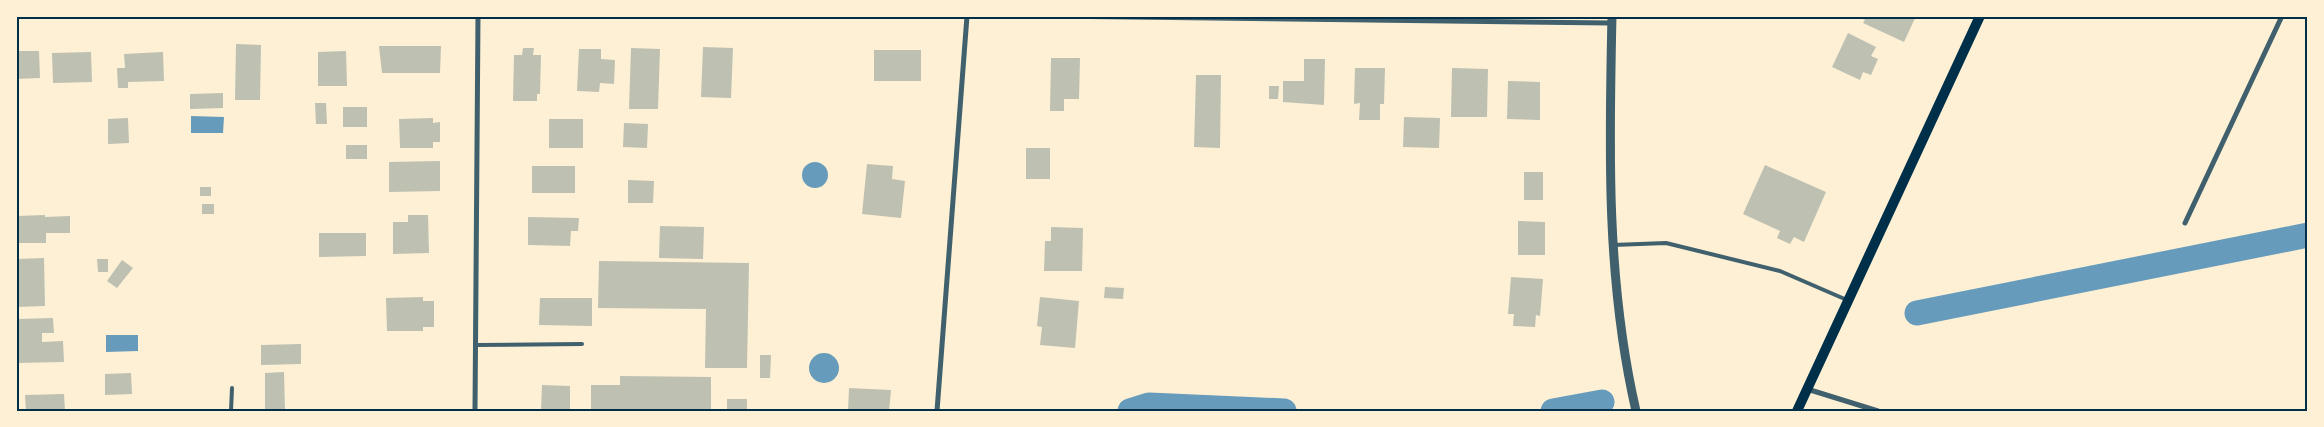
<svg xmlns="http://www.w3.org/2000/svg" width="2324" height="427" viewBox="0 0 2324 427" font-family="'Fira Sans',sans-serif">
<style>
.water{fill:#669bbc}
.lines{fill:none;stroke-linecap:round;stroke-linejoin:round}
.canal{stroke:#669bbc;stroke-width:25}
.building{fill:#bec0b2}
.service{stroke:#3f606c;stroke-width:4}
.minor{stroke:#3f606c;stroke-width:5}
.tertiary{stroke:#3f606c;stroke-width:9}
.secondary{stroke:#003049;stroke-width:10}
.neatline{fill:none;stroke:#003049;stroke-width:2}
</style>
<rect width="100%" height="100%" fill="#fdf0d5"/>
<path class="water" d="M191,116L224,117L223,133H191Z
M802 175a13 13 0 1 1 26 0a13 13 0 1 1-26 0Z
M106,335H138V351L106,352Z
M809 368a15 15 0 1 1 30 0a15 15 0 1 1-30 0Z"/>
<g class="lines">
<path class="canal" d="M1917,313L2308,235
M1130,411L1149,405L1284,411
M1553,411L1602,402"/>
</g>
<path class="building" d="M1857,16H1916L1904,42L1863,23L1865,20Z
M1848,33L1876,47L1871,56L1878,59L1871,75L1863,72L1860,80L1832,67Z
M236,44L261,45L260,100H235Z
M379,46H441L440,73H382Z
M703,47L733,48L731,98L701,97Z
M523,48H534L533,55H541L540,94H537V101H513L514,55H522Z
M631,48L660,49L658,109H629Z
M579,49H601V59L615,60L614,84L600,83L599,92L577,91Z
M874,50H921V81H874Z
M16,51H39L40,78L16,79Z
M346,51L347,86H318V52Z
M91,52L92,82L53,83L52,53Z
M163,52L164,81L128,82V88H118L117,68H125L124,54Z
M1051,58H1080L1079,99H1064V111H1050Z
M1304,59H1325L1324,105L1283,102V81H1304Z
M1355,68H1385L1384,104H1380V120H1359L1360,103L1354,104Z
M1452,68L1488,69L1487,117H1451Z
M1196,75H1221L1220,148L1194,147Z
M1508,81L1540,82V120L1507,119Z
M1269,86H1279L1278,99H1269Z
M223,93V108L190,109V94Z
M315,103H326L327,124H316Z
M343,107H367V127H343Z
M1404,117L1440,118L1439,148L1403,147Z
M128,118L129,143L108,144V119Z
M433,118V123L440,122V142H433V148H400L399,119Z
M549,119H583V148H549Z
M624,123L648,124L647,148L623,147Z
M346,145H367V159H346Z
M1026,148H1050V179H1026Z
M440,161V191L389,192V162Z
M867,164L893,166L892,179L905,181L901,218L862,214Z
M1765,165L1826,192L1804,242L1794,237L1790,244L1777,238L1780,231L1743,214Z
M532,166H575V193H532Z
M1524,172H1543V200H1524Z
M628,180L654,181L653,203H628Z
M200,187H211V196H200Z
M202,204H214V214H202Z
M45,215V217L70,216V233H46V243H16V216Z
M408,215H428L429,253L393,254V222H408Z
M528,217L579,218L578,231H571L570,246L528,245Z
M1518,221L1545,222V255H1518Z
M660,226L704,227L703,259L659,258Z
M1051,227L1083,228L1082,271H1044L1045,241H1051Z
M319,233H366V256L319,257Z
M44,258L45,306L16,307V259Z
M97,259H108V272H98Z
M122,260L133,268L117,288L107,281Z
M599,261L749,263L747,368H705L706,309L598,308Z
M1511,277L1543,279L1540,316L1536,315L1535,327L1513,326L1514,314H1508Z
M1105,287L1124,288L1123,299L1104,298Z
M423,297V301H434V327H423V331H387L386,298Z
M1040,297L1079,301L1075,348L1040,345L1042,327L1037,326Z
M540,298H592V326L539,325Z
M53,318L54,333H42V342L63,341L64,362L16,363V319Z
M301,344V364L261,365V345Z
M760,355H771L770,378H760Z
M284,372L285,411H265V373Z
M131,373L132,394L105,395V374Z
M620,376L711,377V411H591V385H620Z
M542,385L570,386V411H541Z
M849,388L891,390L889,411H848Z
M64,394L65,411H26L25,395Z
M727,399H747V411H727Z"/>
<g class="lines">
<path class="service" d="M1613,245L1666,243L1780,271L1847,300
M476,345L582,344
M231,411L232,388"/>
<path class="minor" d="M1050,16L1611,23
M2185,223L2282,16
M1807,389L1878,411
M475,411L478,16
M937,411L967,16"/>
<path class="tertiary" d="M1612,16C1609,148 1606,281 1636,411"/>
<path class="secondary" d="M1797,411L1980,16"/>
</g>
<rect width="2324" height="427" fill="none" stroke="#fdf0d5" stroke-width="35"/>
<rect x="18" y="18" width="2288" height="392" class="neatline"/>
</svg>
